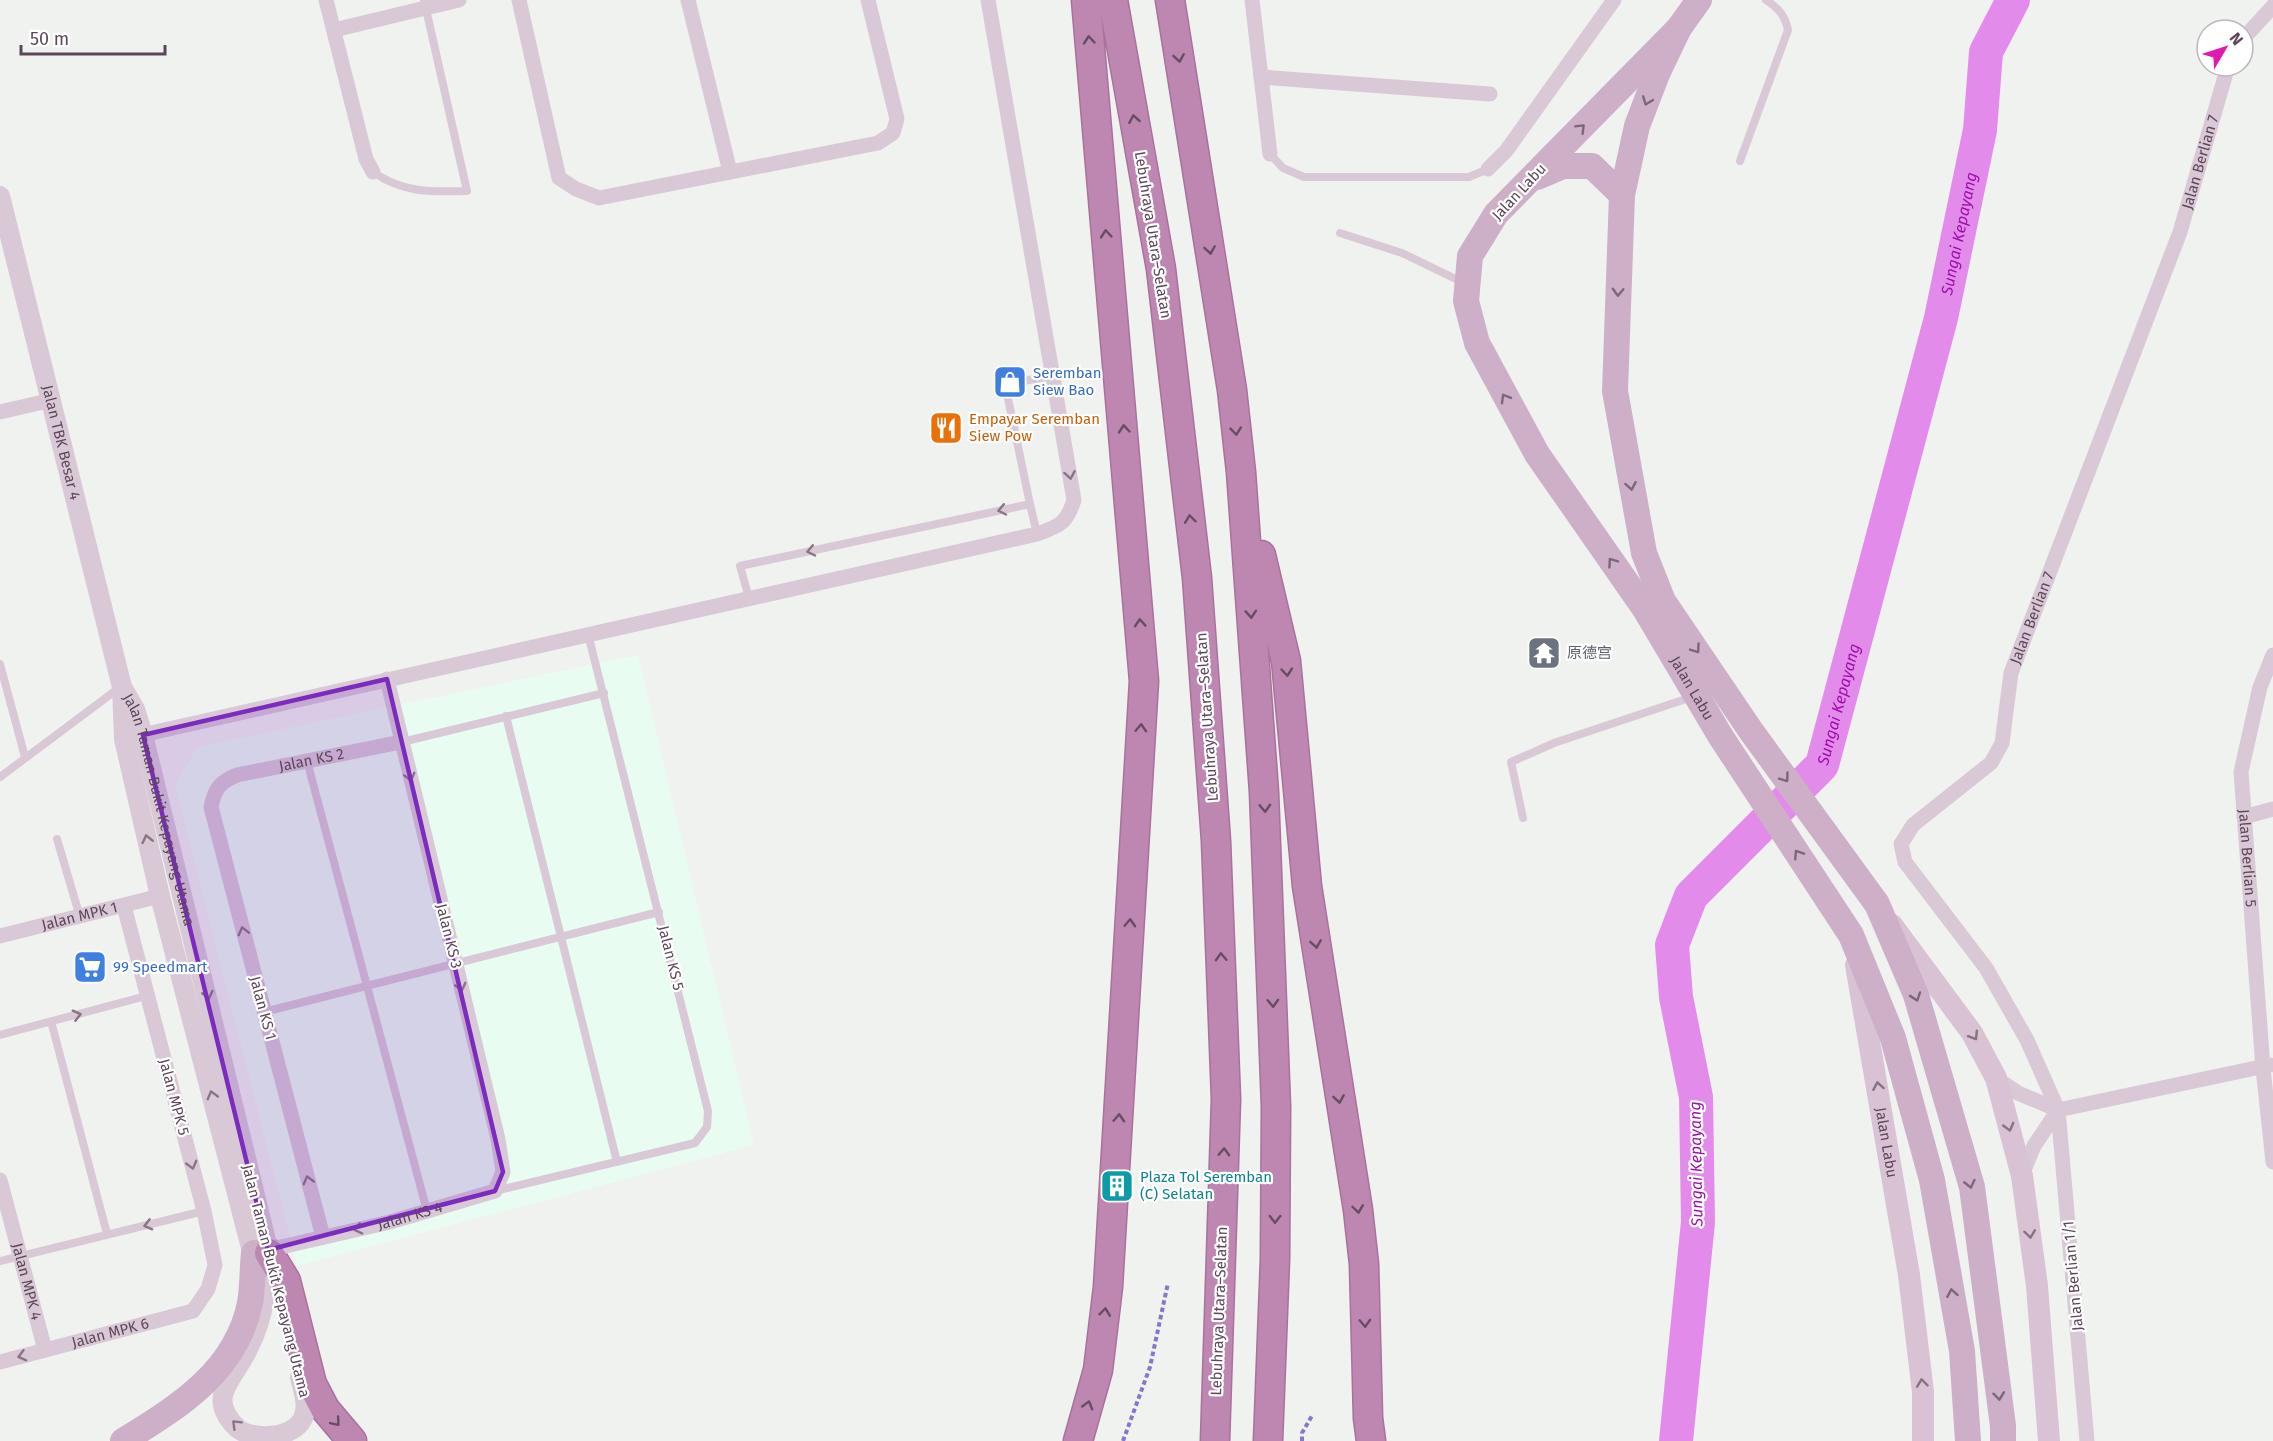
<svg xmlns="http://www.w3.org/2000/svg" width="2273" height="1441" viewBox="0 0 2273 1441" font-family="'Fira Sans','Noto Sans SC',sans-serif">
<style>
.commercial{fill:#e9fcf1}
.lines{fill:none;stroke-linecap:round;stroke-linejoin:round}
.river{stroke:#e38beb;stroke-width:34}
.motorway-casing{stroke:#a9729d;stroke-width:31}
.path{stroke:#8876cd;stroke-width:4;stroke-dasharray:4.5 3;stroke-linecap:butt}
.service{stroke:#d9c9d6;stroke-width:8}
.minor{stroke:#d9c9d6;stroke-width:15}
.tertiary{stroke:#d9c9d6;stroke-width:20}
.secondary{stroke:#d8c2d3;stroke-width:22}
.primary{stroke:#ceafc8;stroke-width:26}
.motorway{stroke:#be87b2;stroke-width:28}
.oneway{stroke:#664d62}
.oneway2{stroke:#7e667a}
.oneway3{stroke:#887485}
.oneway4{stroke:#877284}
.marked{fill:#7b2cbf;fill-opacity:0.2;stroke:#7b2cbf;stroke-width:4.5;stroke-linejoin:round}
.labels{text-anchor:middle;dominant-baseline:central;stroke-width:4.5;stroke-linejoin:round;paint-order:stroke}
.street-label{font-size:15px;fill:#5c4759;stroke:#fff}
.shop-label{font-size:15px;fill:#366cbe;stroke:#fff;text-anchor:start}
.food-label{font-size:15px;fill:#c56008;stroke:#fff;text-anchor:start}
.worship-label{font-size:15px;fill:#5b616d;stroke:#fff;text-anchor:start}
.culture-label{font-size:15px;fill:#0d838f;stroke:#fff;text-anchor:start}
.water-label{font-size:16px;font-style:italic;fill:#9c0da9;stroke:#fff}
</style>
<rect width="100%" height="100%" fill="#f0f2ef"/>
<path class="commercial" d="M638,655L754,1145L297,1266L175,785L197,747Z"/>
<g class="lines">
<path class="river" id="s1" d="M1676,1441L1698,1222L1696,1097L1676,997L1672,945L1691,896L1822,765L1941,318L1980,130L1986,52L2013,0"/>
<g class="motorway-casing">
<path id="motorway" d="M1113,0L1161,269L1197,578L1216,841L1226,1099L1215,1441
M1170,0L1232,390L1241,472L1264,792L1276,1107L1275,1259L1268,1441
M1261,555L1286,661L1307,886L1358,1210L1364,1264L1368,1418L1371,1441
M269,1253L286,1281L312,1384L325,1409L352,1441
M1078,1441L1098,1370L1108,1287L1144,681L1086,0"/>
</g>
<path class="path" d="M1123,1441L1150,1367L1168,1283
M1302,1441V1433L1313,1414"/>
<path class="service" d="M1270,154L1283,168L1304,177H1469L1488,169
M1740,161L1788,30C1785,15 1778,8 1766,0
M373,172C403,193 431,192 467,191L424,0
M1340,233L1402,253L1464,283
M1030,504L1005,384L1053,376
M749,598L740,566L1030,504L1037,534
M0,664L25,757
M506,716L617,1162
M402,742L604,693
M307,761L427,1211
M0,777L119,688
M1523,818L1511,762L1554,743L1692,697
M57,839L80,917
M264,1012L659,912
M51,1021L107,1234
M0,1035L146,996
M495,1191L695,1143L707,1127L708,1111L588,634
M0,1261L204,1211"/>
<g class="minor">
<path d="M326,0L366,159L373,172"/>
<path d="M519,0L559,178L576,189L599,198L878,143L893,133L897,119L868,0"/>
<path d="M688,0L730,172"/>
<path d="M1252,0L1270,154"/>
<path d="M334,30L459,0"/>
<path d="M2243,39L2273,6"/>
<path d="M1261,77L1490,94"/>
<path d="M1488,169L1506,151L1614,0"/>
<path d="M0,412L52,400"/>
<path id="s2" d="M2273,655L2260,687L2241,772L2263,1068L2273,1162"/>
<path d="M133,737L1037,534C1060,526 1067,523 1074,500L988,0"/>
<path d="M2244,817L2273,809"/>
<path id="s3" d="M0,936L160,896"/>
<path d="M1996,1078L2018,1093L2058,1110L2270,1065"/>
<path d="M2022,1175L2034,1146L2058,1110"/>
<path id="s4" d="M0,1180L45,1350"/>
<path id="s5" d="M323,1237L211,807C215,788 220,782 237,775L401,742"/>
<path id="s6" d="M268,1250L390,1222L495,1191L503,1172L498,1139L387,679"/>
<path id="s7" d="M0,1362L193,1311L208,1289L215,1265L204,1211L124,906"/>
<path id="s8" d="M2087,1441L2058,1110L2027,1040L1986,968L1905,862L1901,844L1913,825L1991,763L2002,743L2011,673L2180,232L2228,66"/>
</g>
<g class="tertiary">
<path id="s9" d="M0,196L122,687L124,739L160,896L264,1298C262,1317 256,1334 247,1351C234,1379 205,1397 237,1428C252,1441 294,1439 303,1418C309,1405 303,1391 300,1377"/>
<path id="s10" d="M122,687L135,709L143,735L272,1265"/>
</g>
<g class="secondary">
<path d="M1892,925L1972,1033L1996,1078L2022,1176L2037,1286L2049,1441"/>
<path id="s11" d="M1856,965L1909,1275L1923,1392V1441"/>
</g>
<g class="primary">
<path d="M1699,0L1679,28L1657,74L1637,126L1622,195L1615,391L1644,553L1663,601L1751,731L1877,904L1916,995L1972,1187L2003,1426V1441"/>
<path id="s12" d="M1679,28L1496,214L1470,256L1466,301L1477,343L1537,454L1645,609L1721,737L1851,935L1893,1038L1932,1180L1962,1351L1968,1441"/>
<path d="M1537,177L1563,166H1592L1622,195"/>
<path d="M123,1441C178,1407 236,1372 250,1303C253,1287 252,1270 254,1253"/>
</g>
<use href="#motorway" class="motorway"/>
</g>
<defs><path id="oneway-chevron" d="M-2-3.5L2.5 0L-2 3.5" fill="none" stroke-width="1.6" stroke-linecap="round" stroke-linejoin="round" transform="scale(1.5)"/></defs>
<g class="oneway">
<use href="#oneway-chevron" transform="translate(1089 40) rotate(-95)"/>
<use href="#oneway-chevron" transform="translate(1179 58) rotate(81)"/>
<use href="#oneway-chevron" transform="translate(1134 119) rotate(-100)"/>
<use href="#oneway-chevron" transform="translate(1106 234) rotate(-95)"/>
<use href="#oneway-chevron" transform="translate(1210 250) rotate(81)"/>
<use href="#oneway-chevron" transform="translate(1124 429) rotate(-95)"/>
<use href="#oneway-chevron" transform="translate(1236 431) rotate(84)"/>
<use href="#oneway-chevron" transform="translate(1190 519) rotate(-97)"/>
<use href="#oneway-chevron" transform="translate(1251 614) rotate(86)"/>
<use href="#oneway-chevron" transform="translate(1140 623) rotate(-94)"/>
<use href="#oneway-chevron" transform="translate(1287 672) rotate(85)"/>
<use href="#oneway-chevron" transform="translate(1141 728) rotate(-87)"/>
<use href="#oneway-chevron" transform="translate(1265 808) rotate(87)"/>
<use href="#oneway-chevron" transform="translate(1130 923) rotate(-87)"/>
<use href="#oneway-chevron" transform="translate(1316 944) rotate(81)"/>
<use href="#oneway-chevron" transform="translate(1221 957) rotate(-92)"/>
<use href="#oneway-chevron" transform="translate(1273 1003) rotate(88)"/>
<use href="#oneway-chevron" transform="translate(1339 1099) rotate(81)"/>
<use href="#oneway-chevron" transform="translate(1119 1118) rotate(-87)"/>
<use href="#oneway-chevron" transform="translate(1224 1152) rotate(-88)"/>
<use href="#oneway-chevron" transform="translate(1358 1209) rotate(82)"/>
<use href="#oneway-chevron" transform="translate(1275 1219) rotate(91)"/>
<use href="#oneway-chevron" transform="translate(1105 1312) rotate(-83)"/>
<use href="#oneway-chevron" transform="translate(1365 1323) rotate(88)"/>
<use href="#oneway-chevron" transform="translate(1088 1405) rotate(-74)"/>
<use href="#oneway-chevron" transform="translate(336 1422) rotate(50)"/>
</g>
<g class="oneway2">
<use href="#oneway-chevron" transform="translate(1647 101) rotate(111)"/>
<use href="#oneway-chevron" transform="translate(1581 128) rotate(-45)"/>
<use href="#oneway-chevron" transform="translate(1618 292) rotate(92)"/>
<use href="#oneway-chevron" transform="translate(1505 398) rotate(-120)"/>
<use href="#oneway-chevron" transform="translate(1631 486) rotate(80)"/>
<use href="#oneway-chevron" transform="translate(1612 562) rotate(-125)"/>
<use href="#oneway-chevron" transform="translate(1696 649) rotate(55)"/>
<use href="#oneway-chevron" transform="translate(1785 778) rotate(54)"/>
<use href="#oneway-chevron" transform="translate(1798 854) rotate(-123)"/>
<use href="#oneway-chevron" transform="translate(1916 997) rotate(71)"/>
<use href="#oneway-chevron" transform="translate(1970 1184) rotate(77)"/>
<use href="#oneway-chevron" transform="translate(1952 1293) rotate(-100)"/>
<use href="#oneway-chevron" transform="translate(1999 1396) rotate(83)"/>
</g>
<g class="oneway3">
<use href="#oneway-chevron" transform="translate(1070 475) rotate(80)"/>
<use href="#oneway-chevron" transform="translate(1002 510) rotate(168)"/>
<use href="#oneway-chevron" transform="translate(811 551) rotate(168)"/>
<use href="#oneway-chevron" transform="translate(410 777) rotate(76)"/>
<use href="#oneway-chevron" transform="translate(147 839) rotate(-103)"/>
<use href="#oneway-chevron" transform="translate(243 931) rotate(-104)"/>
<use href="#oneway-chevron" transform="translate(461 987) rotate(76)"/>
<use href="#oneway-chevron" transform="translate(208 995) rotate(77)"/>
<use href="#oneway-chevron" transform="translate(77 1015) rotate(-15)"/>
<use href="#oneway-chevron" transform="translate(212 1095) rotate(-105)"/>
<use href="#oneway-chevron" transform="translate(192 1165) rotate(75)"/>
<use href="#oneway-chevron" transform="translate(308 1180) rotate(-105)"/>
<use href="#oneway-chevron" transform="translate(148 1225) rotate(166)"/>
<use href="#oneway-chevron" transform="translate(358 1229) rotate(167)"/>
<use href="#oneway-chevron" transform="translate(22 1356) rotate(165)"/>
<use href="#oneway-chevron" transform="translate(236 1424) rotate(-135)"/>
</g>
<g class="oneway4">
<use href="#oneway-chevron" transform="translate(1974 1036) rotate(58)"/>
<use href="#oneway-chevron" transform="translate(1878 1086) rotate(-100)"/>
<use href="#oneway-chevron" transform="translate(2009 1127) rotate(75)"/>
<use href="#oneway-chevron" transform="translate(2030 1234) rotate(82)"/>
<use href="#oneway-chevron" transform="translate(1922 1383) rotate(-97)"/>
</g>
<path class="marked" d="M387,679L503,1172L495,1191L268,1250L143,735Z"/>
<defs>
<g id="shop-square" transform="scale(1.725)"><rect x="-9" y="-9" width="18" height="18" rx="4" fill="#3f7fe0" stroke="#fff"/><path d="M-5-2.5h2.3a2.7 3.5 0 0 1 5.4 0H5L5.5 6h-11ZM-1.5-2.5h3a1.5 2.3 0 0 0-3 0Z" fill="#fff"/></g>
<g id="restaurant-square" transform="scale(1.725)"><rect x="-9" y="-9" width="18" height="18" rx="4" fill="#e8710a" stroke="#fff"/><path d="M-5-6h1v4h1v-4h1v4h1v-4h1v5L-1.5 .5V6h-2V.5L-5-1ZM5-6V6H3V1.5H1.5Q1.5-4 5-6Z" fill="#fff"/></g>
<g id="temple-square" transform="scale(1.725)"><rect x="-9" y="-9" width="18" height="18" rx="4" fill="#6b7280" stroke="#fff"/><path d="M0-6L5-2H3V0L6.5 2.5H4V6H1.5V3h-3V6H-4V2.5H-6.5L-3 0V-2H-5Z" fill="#fff"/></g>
<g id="supermarket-square" transform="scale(1.725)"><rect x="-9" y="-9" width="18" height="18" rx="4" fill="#3f7fe0" stroke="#fff"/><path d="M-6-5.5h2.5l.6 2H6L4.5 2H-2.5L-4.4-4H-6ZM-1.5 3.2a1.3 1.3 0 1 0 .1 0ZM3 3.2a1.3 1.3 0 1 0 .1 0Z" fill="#fff"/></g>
<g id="building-square" transform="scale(1.725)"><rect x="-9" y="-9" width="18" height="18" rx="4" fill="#0f9aa8" stroke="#fff"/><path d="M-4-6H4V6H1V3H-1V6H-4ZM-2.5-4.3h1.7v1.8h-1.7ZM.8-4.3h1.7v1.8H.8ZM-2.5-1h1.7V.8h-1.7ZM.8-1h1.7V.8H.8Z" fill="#fff"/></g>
</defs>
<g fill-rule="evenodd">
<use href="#shop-square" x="1010" y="382"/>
<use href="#restaurant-square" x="946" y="428"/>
<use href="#temple-square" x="1544" y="653"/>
<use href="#supermarket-square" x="90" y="967"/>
<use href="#building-square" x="1117" y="1186"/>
</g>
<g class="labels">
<g class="street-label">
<text stroke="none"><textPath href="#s8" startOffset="1404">Jalan Berlian 7</textPath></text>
<text transform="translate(1519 192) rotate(-47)">Jalan Labu</text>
<text transform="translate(1153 235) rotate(81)">Lebuhraya Utara–Selatan</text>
<text stroke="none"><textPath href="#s9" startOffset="254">Jalan TBK Besar 4</textPath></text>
<text stroke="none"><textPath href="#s8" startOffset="918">Jalan Berlian 7</textPath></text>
<text stroke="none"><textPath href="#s12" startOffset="806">Jalan Labu</textPath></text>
<text transform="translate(1207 717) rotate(-94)">Lebuhraya Utara–Selatan</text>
<text stroke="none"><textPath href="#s5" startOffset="564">Jalan KS 2</textPath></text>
<text stroke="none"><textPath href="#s10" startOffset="129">Jalan Taman Bukit Kepayang Utama</textPath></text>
<text stroke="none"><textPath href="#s2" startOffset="208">Jalan Berlian 5</textPath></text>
<text stroke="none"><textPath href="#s3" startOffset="82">Jalan MPK 1</textPath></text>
<text transform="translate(449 936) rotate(76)">Jalan KS 3</text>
<text transform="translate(671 958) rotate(76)">Jalan KS 5</text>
<text transform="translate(263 1008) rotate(75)">Jalan KS 1</text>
<text transform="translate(174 1097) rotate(75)">Jalan MPK 5</text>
<text stroke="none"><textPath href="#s11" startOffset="180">Jalan Labu</textPath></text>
<text stroke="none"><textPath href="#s6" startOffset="146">Jalan KS 4</textPath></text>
<text transform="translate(2073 1276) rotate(-95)">Jalan Berlian 1/1</text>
<text transform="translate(276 1281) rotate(76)">Jalan Taman Bukit Kepayang Utama</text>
<text stroke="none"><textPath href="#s4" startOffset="105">Jalan MPK 4</textPath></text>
<text transform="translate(1219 1311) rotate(-88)">Lebuhraya Utara–Selatan</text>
<text stroke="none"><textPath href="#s7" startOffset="114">Jalan MPK 6</textPath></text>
</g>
<g class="shop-label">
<text x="1033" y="373">Seremban<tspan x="1033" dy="17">Siew Bao</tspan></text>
<text x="113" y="967">99 Speedmart</text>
</g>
<g class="food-label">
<text x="969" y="419">Empayar Seremban<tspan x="969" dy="17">Siew Pow</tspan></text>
</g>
<g class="worship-label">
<text x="1567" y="653">原德宫</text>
</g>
<g class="culture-label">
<text x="1140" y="1177">Plaza Tol Seremban<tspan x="1140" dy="17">(C) Selatan</tspan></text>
</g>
<g class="water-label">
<text stroke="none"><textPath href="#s1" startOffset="1286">Sungai Kepayang</textPath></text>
<text stroke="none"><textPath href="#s1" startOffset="800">Sungai Kepayang</textPath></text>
<text transform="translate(1696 1164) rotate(-91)">Sungai Kepayang</text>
</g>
</g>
<g transform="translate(2225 48) rotate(51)"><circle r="28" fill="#ffffff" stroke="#beb5bd" stroke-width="1.5"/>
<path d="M0-4.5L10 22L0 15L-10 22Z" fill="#e01aac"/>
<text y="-9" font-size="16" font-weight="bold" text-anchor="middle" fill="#5c4759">N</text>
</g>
<path d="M21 45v9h144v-9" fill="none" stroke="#5c4759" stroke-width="3"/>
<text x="30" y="45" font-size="18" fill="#5c4759" stroke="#ffffff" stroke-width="4.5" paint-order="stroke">50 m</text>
</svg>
